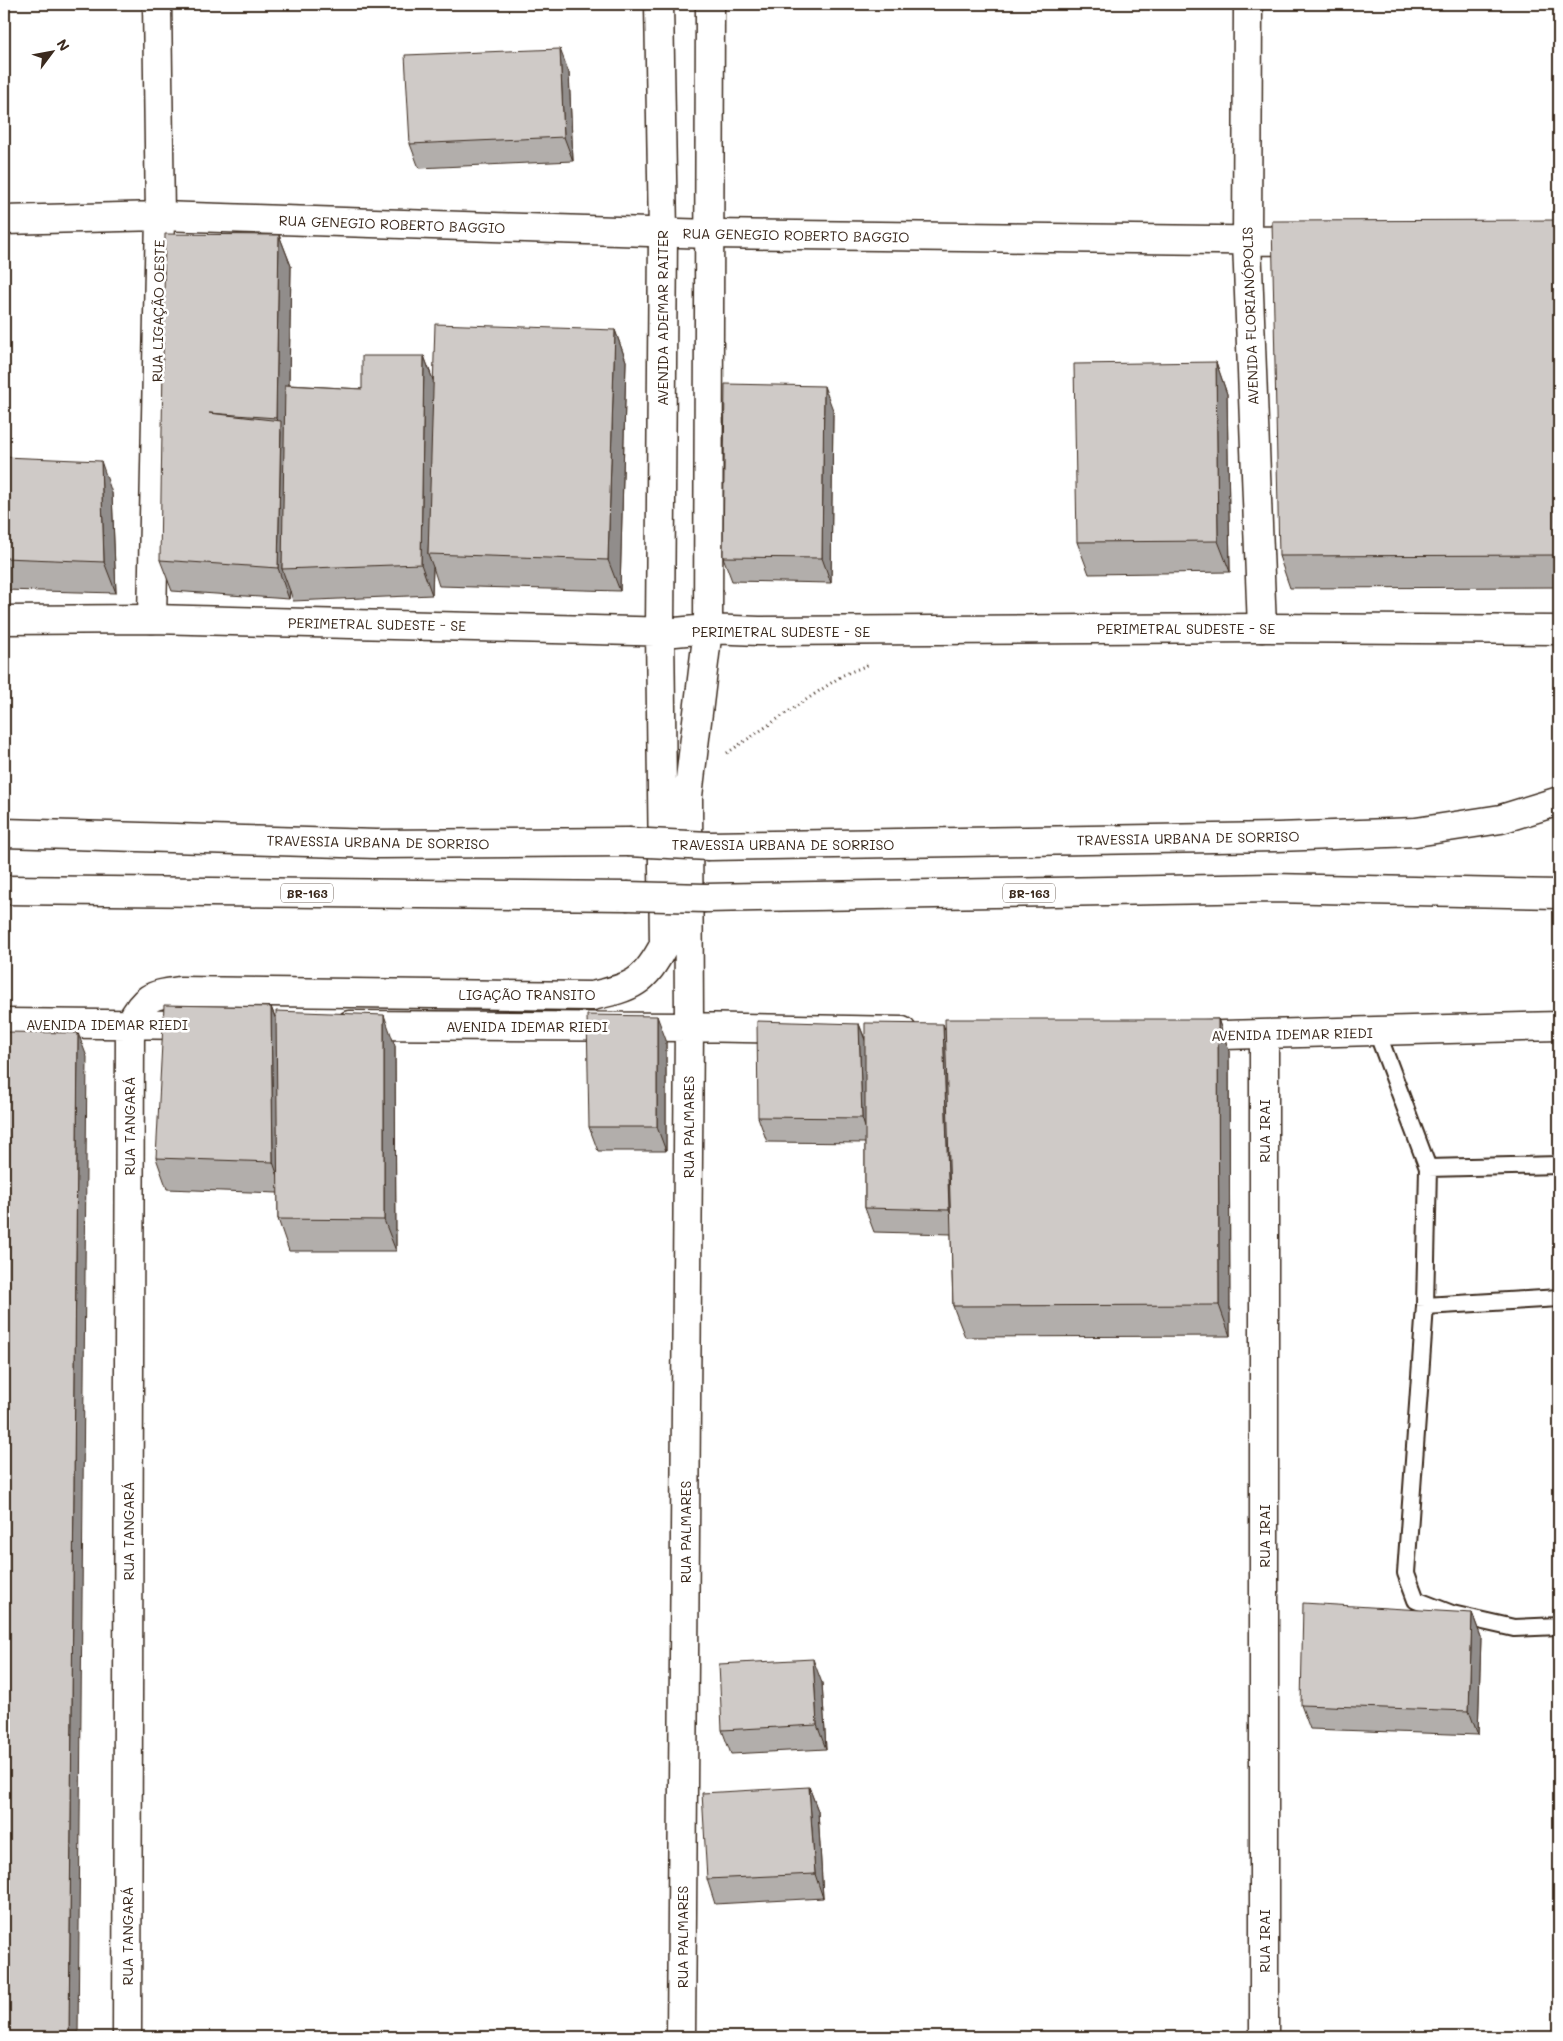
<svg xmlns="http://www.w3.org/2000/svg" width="1563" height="2041" viewBox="0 0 1563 2041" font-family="Mali,sans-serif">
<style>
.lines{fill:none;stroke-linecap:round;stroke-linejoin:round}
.lane-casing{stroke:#3b2a1e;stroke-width:20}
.street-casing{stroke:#3b2a1e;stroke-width:31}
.secondary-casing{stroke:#3b2a1e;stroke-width:31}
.highway-casing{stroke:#3b2a1e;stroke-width:31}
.path{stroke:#3b2a1e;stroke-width:3;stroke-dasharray:1 4;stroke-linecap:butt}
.lane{stroke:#fff;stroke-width:16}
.street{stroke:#fff;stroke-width:28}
.secondary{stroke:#fff;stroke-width:28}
.highway{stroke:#fff;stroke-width:28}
.highway-bridge-casing{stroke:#3b2a1e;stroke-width:31;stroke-linecap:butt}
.highway-bridge{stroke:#fff;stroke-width:28}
.wall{fill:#b2aeab;stroke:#3b2a1e}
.shaded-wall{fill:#918d8b;stroke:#3b2a1e}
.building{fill:#cfcac7;stroke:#3b2a1e}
.labels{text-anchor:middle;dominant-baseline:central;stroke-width:5;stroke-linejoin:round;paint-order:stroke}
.shield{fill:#fff;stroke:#766a62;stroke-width:1}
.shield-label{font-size:12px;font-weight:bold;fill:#3b2a1e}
.street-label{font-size:14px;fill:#3b2a1e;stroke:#fff}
</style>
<rect width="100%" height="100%" fill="#fff"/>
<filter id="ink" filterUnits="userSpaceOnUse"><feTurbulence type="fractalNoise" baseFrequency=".02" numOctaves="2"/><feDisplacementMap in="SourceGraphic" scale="10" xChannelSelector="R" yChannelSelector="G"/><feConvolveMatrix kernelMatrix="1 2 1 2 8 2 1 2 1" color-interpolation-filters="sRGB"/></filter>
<g filter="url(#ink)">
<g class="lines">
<g class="lane-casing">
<path id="lane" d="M1377,1032L1428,1168L1425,1306L1406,1573L1416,1600L1452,1614L1514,1628L1559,1626
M1428,1168L1559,1165
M1425,1306L1559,1298"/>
</g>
<g class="street-casing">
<path id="street" d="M1248,4L1247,242L1262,628
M4,220L160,216L710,234L1309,241
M152,619L160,216L157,4
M1264,2037V1035"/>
</g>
<g class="secondary-casing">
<path id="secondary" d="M4,620L152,619L675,632L708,629L759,631L1262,628L1559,630
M4,1023L200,1025
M350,1025L689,1027L902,1031
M1188,1036L1559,1026
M127,2037L130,1024C143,998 150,995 179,991L592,996C633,987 644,983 664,945L660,631L663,233L659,4
M681,2037L689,1027L688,796L708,629L710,4"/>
</g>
<g class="highway-casing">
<path id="highway" d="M4,833L376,844L628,842
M709,846L1277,837L1416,832L1501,819L1559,801
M4,890L626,896
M706,898L1272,888L1559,894"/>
</g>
<path class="path" d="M727,753L843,675L870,664"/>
<use href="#lane" class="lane"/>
<use href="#street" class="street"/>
<use href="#secondary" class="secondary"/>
<use href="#highway" class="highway"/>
<g class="highway-bridge-casing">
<path id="highway-bridge" d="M628,842L709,846
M626,896L706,898"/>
</g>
<use href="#highway-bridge" class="highway-bridge"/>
</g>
<path class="wall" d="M569,73L573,161L419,168L410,144Z
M1559,220V587L1290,588L1279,556Z
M279,235L291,266L289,385L362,389L424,356L433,380L615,330L626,361L620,591L439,586L433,567L432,595L293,601L290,591L289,599L172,591L160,560Z
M1216,362L1227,394L1230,572L1089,574L1077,542Z
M833,410L831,583L732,581L723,557Z
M4,457L112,493L116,593L4,590Z
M271,1007L277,1021L395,1046L396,1251H289L278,1219V1193L167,1189L156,1158Z
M1218,1019L1229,1051L1230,1336L965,1337L953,1306L951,1234L874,1232L865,1208V1143L767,1142L758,1117L859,1024L865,1039L945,1028Z
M666,1040V1151H598L589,1127Z
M1472,1613L1481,1637L1478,1735L1310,1729L1301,1705Z
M822,1683L826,1749L731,1754L722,1730Z
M809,1787L818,1811L823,1898L715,1904L707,1879Z"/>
<path class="shaded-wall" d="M560,49L569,73L573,161L564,137Z
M279,235L291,266L288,438L282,569L290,591L289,599L278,568L281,432L276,418Z
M615,330L626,361L620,591L608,560Z
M424,356L436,388L428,554L433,567L432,595L421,564Z
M1216,362L1227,394L1230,572L1218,541Z
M824,386L833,410L831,583L822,558Z
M101,461L112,493L116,593L104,562Z
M271,1007L283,1038L284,1194L273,1162Z
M384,1015L395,1046L396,1251L384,1220Z
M657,1016L666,1040V1151L657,1127Z
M1218,1019L1229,1051L1230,1336L1219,1305Z
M859,1024L868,1048L870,1143L862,1118Z
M943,1024L952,1048L958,1234L949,1210Z
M78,1033L87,1057L78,2037H69Z
M1472,1613L1481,1637L1478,1735L1469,1711Z
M813,1659L822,1683L826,1749L817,1725Z
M809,1787L818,1811L823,1898L815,1874Z"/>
<path class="building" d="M560,49L564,137L410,144L405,55Z
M1559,220V555L1279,556L1272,221Z
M165,234L279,235L276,418L209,413L281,421L278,568L160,560Z
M435,324L615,330L608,560L428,554Z
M362,356H424L421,564L282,569L285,385L362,389Z
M1216,362L1218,541L1077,542L1074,364Z
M725,384L824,386L822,558L723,557Z
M4,457L101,461L104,562L4,558Z
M164,1005L271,1007L273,1162L156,1158Z
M276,1011L384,1015V1220L278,1219Z
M587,1015L657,1016V1127H589Z
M945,1019H1218L1219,1305L953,1306Z
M757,1021L859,1024L862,1118L758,1117Z
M865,1023L943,1024L949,1210L865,1208Z
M4,1032L78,1033L69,2037H4Z
M1303,1603L1472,1613L1469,1711L1301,1705Z
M813,1659L817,1725L722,1730L719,1664Z
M809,1787L815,1874L707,1879L702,1793Z"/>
</g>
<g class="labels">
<g class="shield">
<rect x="281" y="883.5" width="52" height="19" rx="4"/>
<rect x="1003" y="883.5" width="52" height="19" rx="4"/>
</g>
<g class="shield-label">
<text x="307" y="893">BR-163</text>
<text x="1029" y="893">BR-163</text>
</g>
<g class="street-label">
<text transform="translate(392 224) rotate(2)">RUA GENEGIO ROBERTO BAGGIO</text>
<text transform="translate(796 235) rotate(1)">RUA GENEGIO ROBERTO BAGGIO</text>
<text transform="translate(158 311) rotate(-89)">RUA LIGAÇÃO OESTE</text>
<text transform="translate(1250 316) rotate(-92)">AVENIDA FLORIANÓPOLIS</text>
<text transform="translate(662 318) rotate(-90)">AVENIDA ADEMAR RAITER</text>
<text transform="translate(377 624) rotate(1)">PERIMETRAL SUDESTE - SE</text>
<text x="1186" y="628">PERIMETRAL SUDESTE - SE</text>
<text x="781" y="631">PERIMETRAL SUDESTE - SE</text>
<text transform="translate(1188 838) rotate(-1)">TRAVESSIA URBANA DE SORRISO</text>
<text transform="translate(378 842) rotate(1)">TRAVESSIA URBANA DE SORRISO</text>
<text x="783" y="844">TRAVESSIA URBANA DE SORRISO</text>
<text x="527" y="994">LIGAÇÃO TRANSITO</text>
<text x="107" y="1024">AVENIDA IDEMAR RIEDI</text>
<text x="527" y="1026">AVENIDA IDEMAR RIEDI</text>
<text transform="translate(1292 1034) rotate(-1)">AVENIDA IDEMAR RIEDI</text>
<text transform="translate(129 1126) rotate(-90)">RUA TANGARÁ</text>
<text transform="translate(688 1127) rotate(-90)">RUA PALMARES</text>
<text transform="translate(1264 1131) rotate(-90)">RUA IRAI</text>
<text transform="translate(128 1531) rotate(-90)">RUA TANGARÁ</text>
<text transform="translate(685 1532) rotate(-90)">RUA PALMARES</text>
<text transform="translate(1264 1536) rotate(-90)">RUA IRAI</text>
<text transform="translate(127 1936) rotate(-90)">RUA TANGARÁ</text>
<text transform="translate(682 1937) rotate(-90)">RUA PALMARES</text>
<text transform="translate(1264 1941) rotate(-90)">RUA IRAI</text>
</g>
</g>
<rect width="1563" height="2041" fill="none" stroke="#fff" stroke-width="20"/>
<rect x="10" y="10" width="1543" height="2021" fill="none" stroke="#3b2a1e" stroke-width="2" filter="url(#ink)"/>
<g transform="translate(52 52) rotate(58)" stroke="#ffffff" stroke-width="4" paint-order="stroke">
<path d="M0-4L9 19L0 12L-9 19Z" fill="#3b2a1e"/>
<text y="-8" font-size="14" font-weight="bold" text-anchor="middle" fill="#3b2a1e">N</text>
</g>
</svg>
